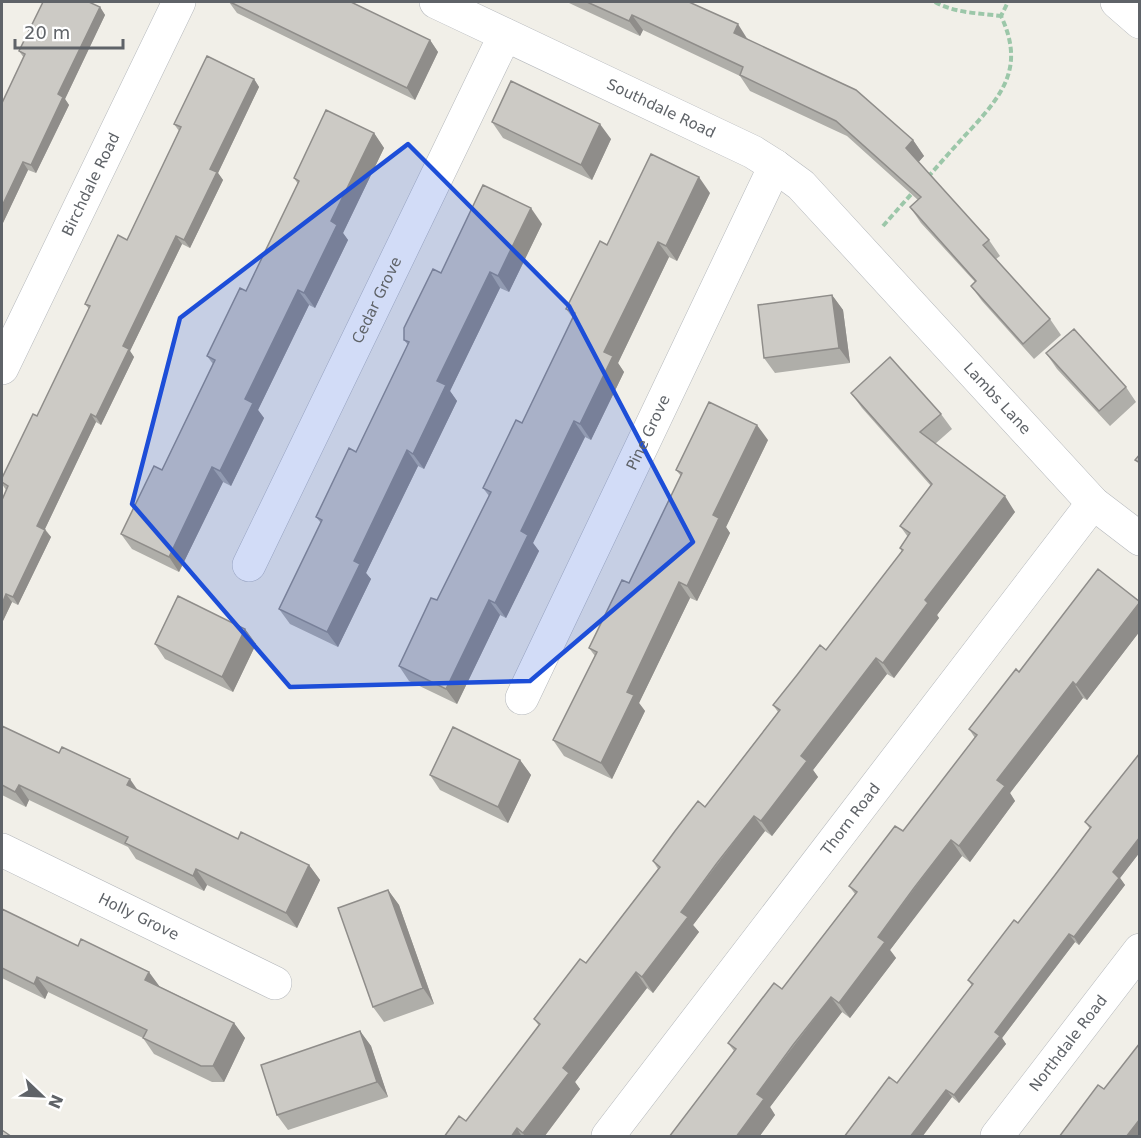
<svg xmlns="http://www.w3.org/2000/svg" width="1141" height="1138" viewBox="0 0 1141 1138" font-family="'DejaVu Sans',sans-serif">
<style>
.lines{fill:none;stroke-linecap:round;stroke-linejoin:round}
.minor-casing{stroke:#b5b8bc;stroke-width:34}
.path{stroke:#9cc7a9;stroke-width:4;stroke-dasharray:6 3;stroke-linecap:butt}
.minor{stroke:#fff;stroke-width:33}
.wall{fill:#afaea9}
.shaded-wall{fill:#8f8d8a}
.building{fill:#cccac5;stroke:#8f8d8a;stroke-width:1.5}
.marked{fill:#1d4ed8;fill-opacity:0.2;stroke:#1d4ed8;stroke-width:4.5;stroke-linejoin:round}
.labels{text-anchor:middle;dominant-baseline:central;stroke-width:4.5;stroke-linejoin:round;paint-order:stroke}
.street-label{font-size:15px;fill:#5f6368;stroke:#fff}
</style>
<rect width="100%" height="100%" fill="#f1efe8"/>
<g class="lines">
<g class="minor-casing">
<g id="minor">
<path id="s1" d="M436,2L753,152L775,166L801,185L1093,503L1140,539"/>
<path d="M1117,2L1140,22"/>
<path id="s2" d="M2,368L179,2"/>
<path id="s3" d="M249,565L505,35"/>
<path id="s4" d="M522,698L775,166"/>
<path id="s5" d="M2,850L275,983"/>
<path id="s6" d="M608,1136L1093,503"/>
<path id="s7" d="M997,1136L1140,950"/>
</g>
</g>
<path class="path" d="M935,2C954,13 979,13 1001,16
M928,177C942,161 957,144 972,128C1005,92 1024,65 1001,16L1008,2
M883,226L914,191"/>
<use href="#minor" class="minor"/>
</g>
<path class="wall" d="M229,2L430,40L438,52L415,100L237,13Z
M568,2H689L748,39L913,140L924,156L918,162L989,240L1000,256L996,259L1050,319L1061,335L1034,359L982,301L971,286L975,282L921,223L910,207L918,200L847,136L750,91L740,76L643,30L640,36L569,3Z
M100,7L105,15L65,99L69,105L36,173L28,170L2,225V103L24,58L19,51Z
M254,79L259,87L218,173L223,180L190,248L182,244L130,351L134,357L101,425L96,422L45,529L51,537L18,605L12,602L2,623V500L6,490L2,484V478L37,416L89,309L85,304L127,240L179,131L174,124Z
M492,122L611,139L592,180L503,138Z
M374,133L384,148L343,233L348,240L315,308L309,305L258,410L264,418L231,486L223,482L179,572L132,549L121,534L162,470L213,364L207,356L246,291L298,184L294,178Z
M710,193L677,261L669,257L618,363L624,372L591,440L585,437L533,543L539,551L506,618L500,615L457,704L409,681L399,666L437,600L489,496L483,488L522,423L573,318L566,309L607,245Z
M542,224L509,292L500,288L450,391L457,401L424,469L418,466L366,573L371,579L338,647L290,624L279,609L321,523L316,517L356,452L408,345L404,340L441,273Z
M832,295L843,310L850,363L775,373L764,358Z
M1046,353L1126,387L1136,402L1110,426L1057,369Z
M851,393L941,414L952,429L935,444L1015,512L937,615L939,618L894,678L887,674L813,770L818,777L772,836L765,831L728,879L693,925L699,932L653,993L647,988L575,1082L580,1089L544,1137H444L466,1121L539,1026L534,1019L586,963L658,869L653,861L705,807L778,712L773,705L826,650L902,552L900,548L908,537L900,526L931,486L862,408Z
M768,440L726,527L730,533L697,601L690,598L639,703L645,711L612,779L564,756L553,740L595,656L589,648L629,583L681,476L676,470Z
M1140,601V631L1087,700L1083,698L1010,793L1015,801L970,862L962,856L925,903L890,950L896,958L850,1018L842,1012L804,1061L770,1107L775,1115L759,1137H669L734,1051L728,1043L782,989L855,894L849,886L903,831L975,738L969,729L1019,672Z
M245,629L256,644L233,692L165,659L155,644Z
M2,726L238,839L309,865L320,880L297,928L207,885L204,891L136,859L128,847L29,800L26,807L2,795Z
M1140,753V852L1120,878L1125,885L1079,945L1075,942L1002,1038L1006,1044L959,1103L952,1097L922,1137H844L897,1083L972,986L968,980L1018,923L1090,829L1085,822Z
M520,760L531,775L508,823L440,790L430,775Z
M388,890L399,905L434,1004L384,1022L373,1007Z
M2,909L234,1023L245,1038L224,1082H212L154,1054L143,1038L48,992L45,999L2,978Z
M360,1031L371,1046L388,1097L288,1130L277,1115Z"/>
<path class="shaded-wall" d="M100,7L105,15L65,99L69,105L36,173L31,165L58,94Z
M632,15L643,30L640,36L629,21Z
M738,24L748,40L734,33Z
M430,40L438,52L415,100L407,88Z
M254,79L259,87L218,173L223,180L190,248L184,240L210,169Z
M600,124L611,139L592,180L581,165Z
M374,133L384,148L343,233L348,240L315,308L304,293L331,221Z
M913,140L924,156L917,164L906,148Z
M23,162L28,170L2,225V206Z
M699,177L710,193L677,261L666,246Z
M531,208L542,224L509,292L498,276Z
M176,236L182,244L130,351L134,357L101,425L96,417L123,346Z
M658,242L669,257L618,363L624,372L591,440L580,424L604,352Z
M490,272L500,288L450,391L457,401L424,469L413,454L437,381Z
M298,290L309,305L258,410L264,418L231,486L220,471L245,399Z
M832,295L843,310L850,363L839,348Z
M91,414L96,422L43,533L37,526Z
M574,421L585,437L533,543L539,551L506,618L495,603L521,531Z
M757,425L768,440L726,527L730,533L697,601L687,586L713,515Z
M407,450L418,466L366,573L371,579L338,647L327,632L354,561Z
M212,467L223,482L179,572L169,557Z
M1005,496L1015,512L937,615L939,618L894,678L883,663L925,600Z
M45,530L51,537L18,605L13,597Z
M679,582L690,598L639,703L645,711L612,779L601,763L627,692Z
M6,594L12,602L2,623V604Z
M489,600L500,615L457,704L446,689Z
M1140,602V631L1087,700L1076,685Z
M245,629L256,644L233,692L222,677Z
M876,658L887,674L813,770L818,777L772,836L761,821L801,756Z
M1073,682L1083,698L1010,793L1015,801L970,862L959,846L997,780Z
M520,760L531,775L508,823L498,807Z
M130,779L141,795L127,785Z
M19,785L29,800L26,807L15,792Z
M754,816L765,831L693,925L699,932L653,993L642,977L681,912Z
M1140,837V852L1120,878L1125,885L1079,945L1074,937L1113,872Z
M951,840L962,856L890,950L896,958L850,1018L839,1003L878,937Z
M309,865L320,880L297,928L286,913Z
M196,869L207,885L204,891L193,876Z
M388,890L399,905L434,1004L423,988Z
M1069,934L1075,942L1002,1038L1006,1044L959,1103L954,1095L995,1032Z
M149,972L160,987L145,980Z
M636,972L647,988L575,1082L580,1089L544,1137H525L523,1133L563,1068Z
M37,977L48,992L45,999L34,984Z
M831,997L842,1012L770,1107L775,1115L759,1137H736L757,1094Z
M234,1023L245,1038L224,1082L213,1066Z
M360,1031L371,1046L388,1097L377,1082Z
M946,1090L952,1097L922,1137H910Z
M1140,1119V1134L1138,1137H1126Z
M517,1128L522,1137H511Z"/>
<path class="building" d="M43,2H89L100,7L58,94L63,97L31,165L23,162L2,206V103L25,54L19,51Z
M230,2H351L430,40L407,88Z
M587,2H689L738,24L734,33L856,90L913,140L906,148L989,240L983,245L1050,319L1023,344L971,286L976,281L910,207L921,197L836,121L740,75L743,67L632,15L629,21Z
M207,56L254,79L210,169L217,172L184,240L176,236L123,346L129,349L96,417L91,414L37,526L45,530L13,597L6,594L2,604V500L8,486L2,482V478L33,414L37,416L90,306L85,304L118,235L127,240L181,127L174,124Z
M511,81L600,124L581,165L492,122Z
M326,110L374,133L331,221L337,225L304,293L298,290L245,399L253,403L220,471L212,467L169,557L121,534L154,466L162,470L215,360L207,356L240,288L246,291L299,181L294,178Z
M651,154L699,177L666,246L658,242L604,352L613,356L580,424L574,421L521,531L528,535L495,603L489,600L446,689L399,666L431,598L437,600L491,492L483,488L516,420L522,423L575,313L566,309L600,241L607,245Z
M483,185L531,208L498,276L490,272L437,381L446,385L413,454L407,450L354,561L360,564L327,632L279,609L322,520L316,517L349,448L356,452L409,342L404,340V328L433,269L441,273Z
M832,295L839,348L764,358L758,305Z
M1074,329L1126,387L1099,411L1046,353Z
M890,357L941,414L920,432L1005,496L925,600L928,603L883,663L876,658L801,756L807,761L761,821L754,816L717,863L681,912L688,917L642,977L636,972L563,1068L569,1073L523,1133L517,1128L511,1137H444L459,1116L466,1121L540,1024L534,1019L580,959L586,963L660,867L653,861L675,831L698,801L705,807L780,710L773,705L797,675L820,645L826,650L903,550L900,548L910,533L900,526L932,484L851,393Z
M709,402L757,425L713,515L719,518L687,586L679,582L627,692L634,695L601,763L553,740L597,652L589,648L622,580L629,583L682,473L676,470Z
M1140,454V463L1135,460Z
M1098,569L1140,602L1076,685L1073,682L997,780L1005,786L959,846L951,840L914,888L878,937L885,942L839,1003L831,997L793,1045L757,1094L764,1099L736,1137H669L736,1049L728,1043L774,983L782,989L857,892L849,886L895,826L903,831L977,735L969,729L1016,669L1019,672Z
M178,596L245,629L222,677L155,644Z
M2,726L59,753L62,747L130,779L127,785L238,839L241,832L309,865L286,913L196,869L193,876L125,843L128,837L19,785L15,792L2,785Z
M453,727L520,760L498,807L430,775Z
M1140,753V837L1113,872L1119,878L1074,937L1069,934L995,1032L1000,1036L954,1095L946,1090L910,1137H844L889,1077L897,1083L973,984L968,980L1014,920L1018,923L1055,875L1091,827L1085,822Z
M388,890L423,988L373,1007L338,908Z
M2,909L78,946L81,939L149,972L145,980L234,1023L213,1066H201L143,1038L147,1030L37,977L34,984L2,968Z
M360,1031L377,1082L277,1115L261,1065Z
M1140,1043V1119L1126,1137H1059L1098,1085L1104,1089Z
M2,1130L12,1137H2Z"/>
<path class="marked" d="M408,144L569,306L693,542L530,681L290,687L132,504L180,318Z"/>
<g class="labels">
<g class="street-label">
<text stroke="none"><textPath href="#s1" startOffset="249">Southdale Road</textPath></text>
<text stroke="none"><textPath href="#s2" startOffset="204">Birchdale Road</textPath></text>
<text stroke="none"><textPath href="#s3" startOffset="294">Cedar Grove</textPath></text>
<text stroke="none"><textPath href="#s1" startOffset="699">Lambs Lane</textPath></text>
<text stroke="none"><textPath href="#s4" startOffset="294">Pine Grove</textPath></text>
<text stroke="none"><textPath href="#s6" startOffset="399">Thorn Road</textPath></text>
<text stroke="none"><textPath href="#s5" startOffset="152">Holly Grove</textPath></text>
<text stroke="none"><textPath href="#s7" startOffset="117">Northdale Road</textPath></text>
</g>
</g>
<rect width="1141" height="1138" fill="none" stroke="#5f6368" stroke-width="6"/>
<g transform="translate(42 1096) rotate(113)" stroke="#ffffff" stroke-width="4.5" paint-order="stroke">
<path d="M0-4.5L10 22L0 15L-10 22Z" fill="#5f6368"/>
<text y="-9" font-size="16" font-weight="bold" text-anchor="middle" fill="#5f6368">N</text>
</g>
<path d="M15 39v9h108v-9" fill="none" stroke="#5f6368" stroke-width="3"/>
<text x="24" y="39" font-size="18" fill="#5f6368" stroke="#ffffff" stroke-width="4.5" paint-order="stroke">20 m</text>
</svg>
